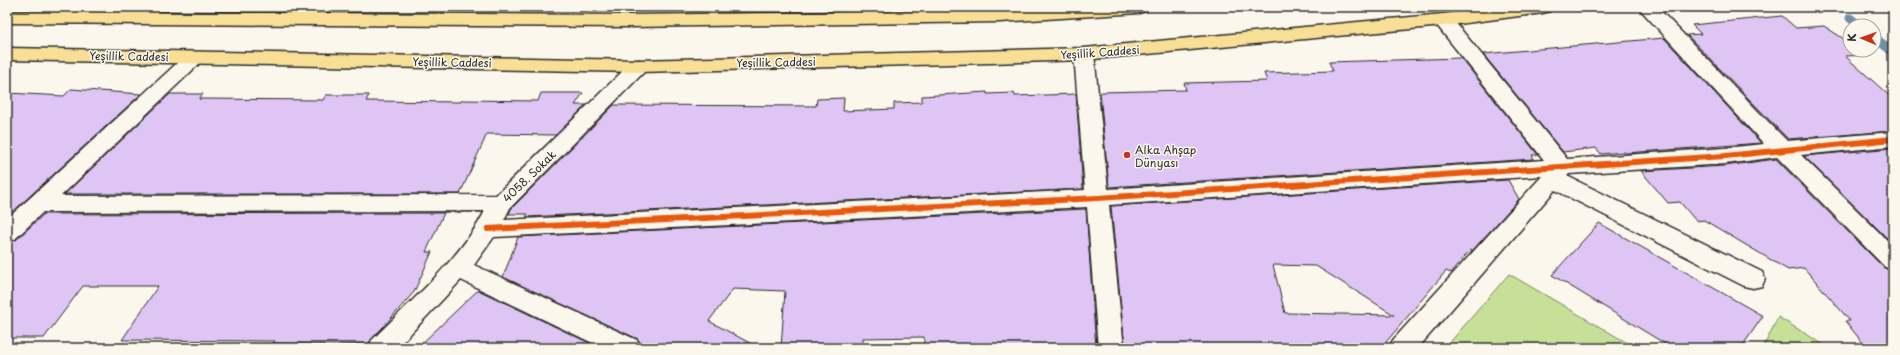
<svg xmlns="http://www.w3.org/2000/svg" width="1900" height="355" viewBox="0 0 1900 355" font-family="'Playpen Sans',sans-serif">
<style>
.green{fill:#c6e097;stroke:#788661}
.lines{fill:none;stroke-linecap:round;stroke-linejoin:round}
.stream{stroke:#6e90a8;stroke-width:9}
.building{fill:#dfc5f4;stroke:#2b2b2b;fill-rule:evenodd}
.minor-casing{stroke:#2b2b2b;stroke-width:3}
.highway-casing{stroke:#2b2b2b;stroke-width:3}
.minor{fill:#fbf7ec;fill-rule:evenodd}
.highway{fill:#f9df96;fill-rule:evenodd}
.cycleway-casing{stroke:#fbf7ec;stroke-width:8}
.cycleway{stroke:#e8590c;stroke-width:6}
.poi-dot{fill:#c8321e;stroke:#fbf7ec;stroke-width:1.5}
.labels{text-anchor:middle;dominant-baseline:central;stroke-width:3;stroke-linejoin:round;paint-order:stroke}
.street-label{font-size:11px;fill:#2b2b2b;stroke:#fbf7ec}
.poi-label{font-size:11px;fill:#2b2b2b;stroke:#fbf7ec;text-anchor:start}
</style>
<rect width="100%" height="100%" fill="#fbf7ec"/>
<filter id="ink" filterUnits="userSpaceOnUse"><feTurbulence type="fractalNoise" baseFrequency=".025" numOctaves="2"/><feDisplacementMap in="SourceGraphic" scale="8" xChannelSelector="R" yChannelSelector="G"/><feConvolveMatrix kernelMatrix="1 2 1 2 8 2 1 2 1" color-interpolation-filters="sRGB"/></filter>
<g filter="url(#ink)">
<path class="green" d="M1509,274L1636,348H1445Z
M1778,317L1829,348H1763Z"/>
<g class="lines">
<path class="stream" d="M1850,18L1860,26
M1874,37L1893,52"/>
</g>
<path class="building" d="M1782,16L1796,28L1824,26L1850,43V50H1861L1869,55L1845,56L1893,99V131L1788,139L1687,35L1701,34L1692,25Z
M1664,38L1761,143L1626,153L1624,152L1601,154L1596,148L1563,152L1483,54Z
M1461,58L1538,155H1532L1534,159L1109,187L1100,93L1102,92L1186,90L1184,83L1267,81L1264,73L1333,71L1329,62Z
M71,89L141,94L7,217V93L64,96Z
M987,92V94L1014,93L1015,96L1076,94L1083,189L526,217L528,214H509L511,209L614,105L816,106L817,99L844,98L843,111L894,109V103L922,102V96Z
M541,93H583L575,105H586L556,135L487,134L460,194H65L170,94H203L199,99L323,100L326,95H369L366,101L461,102L462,100L538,101Z
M1893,148V244L1804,156Z
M1776,159L1884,268L1893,271V347L1867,348L1845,321H1850L1804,268L1788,270L1704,220L1696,221L1680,202L1668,203L1641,171L1725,166Z
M1508,180L1519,199L1472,251L1470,250L1451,273L1446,271L1381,348H1125L1111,206ZM1273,265L1316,266L1394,315L1285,313Z
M1086,209L1096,348H924V337L863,338V348H781L785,291L733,289L709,321L759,348H642L638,339L503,277L518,237Z
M444,213L426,252H432L414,292L368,344L335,345L273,343L275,341L122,340L158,286H83L44,338H7V243L16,240L44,214Z
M1599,223L1763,316L1741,348H1672L1552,275Z
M478,290L600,348H417Z"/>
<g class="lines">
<g class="minor-casing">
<path id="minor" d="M1638,7H1657L1787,141L1893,132V146L1801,155L1893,246V270L1885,267L1777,157L1725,164L1569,174L1567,176L1762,272L1765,279L1762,286L1753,288L1744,286L1555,190L1418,348H1389L1393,340L1542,176L1109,205L1124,348H1098L1087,207L494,237L474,265L637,340L641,348H603L461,280L397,348H368L372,340C409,303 461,258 485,211L43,212L15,239L7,242V219L187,54L194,52L201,54L204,58L201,62L61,196L496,195L632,62L639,60L646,62L649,66L646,70L510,208L504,220L1085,190L1074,54L1077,50L1084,48L1091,50L1094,54L1108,189L1544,160L1436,24L1434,20L1436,16L1443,14L1450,16L1567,159L1725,148L1764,144Z"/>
</g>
<g class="highway-casing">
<path id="highway" d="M1051,7H1148L1146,11L1139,13L1000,22L630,27L7,23V11L630,15L1000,10Z
M1499,7H1552L1550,11L1543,13L1443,26L1084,60L990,63L639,72L7,60V48L639,60L1084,48L1443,14Z"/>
</g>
<use href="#minor" class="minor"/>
<use href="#highway" class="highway"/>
<g class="cycleway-casing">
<path id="cycleway" d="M488,229L1098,198L1725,156L1893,139"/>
</g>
<use href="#cycleway" class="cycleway"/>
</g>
</g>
<circle class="poi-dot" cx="1127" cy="155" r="4"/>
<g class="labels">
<g class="street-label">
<text transform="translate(1100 52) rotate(-4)">Yeşillik Caddesi</text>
<text transform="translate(129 56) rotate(1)">Yeşillik Caddesi</text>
<text transform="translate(452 62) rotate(1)">Yeşillik Caddesi</text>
<text transform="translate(776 62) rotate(-1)">Yeşillik Caddesi</text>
<text transform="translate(529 176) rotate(-44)">4058. Sokak</text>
</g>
<g class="poi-label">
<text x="1135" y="149">Alka Ahşap<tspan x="1135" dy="13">Dünyası</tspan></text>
</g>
</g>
<rect width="1900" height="355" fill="none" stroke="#fbf7ec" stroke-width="24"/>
<rect x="12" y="12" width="1876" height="331" fill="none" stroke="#2b2b2b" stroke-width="1.5" filter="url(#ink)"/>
<g transform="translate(1862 38) rotate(272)"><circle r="19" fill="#fbf7ec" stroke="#a8a59f"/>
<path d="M0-3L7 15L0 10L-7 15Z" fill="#c8321e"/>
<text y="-6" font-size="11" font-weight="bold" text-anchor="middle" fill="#2b2b2b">K</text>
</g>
</svg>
